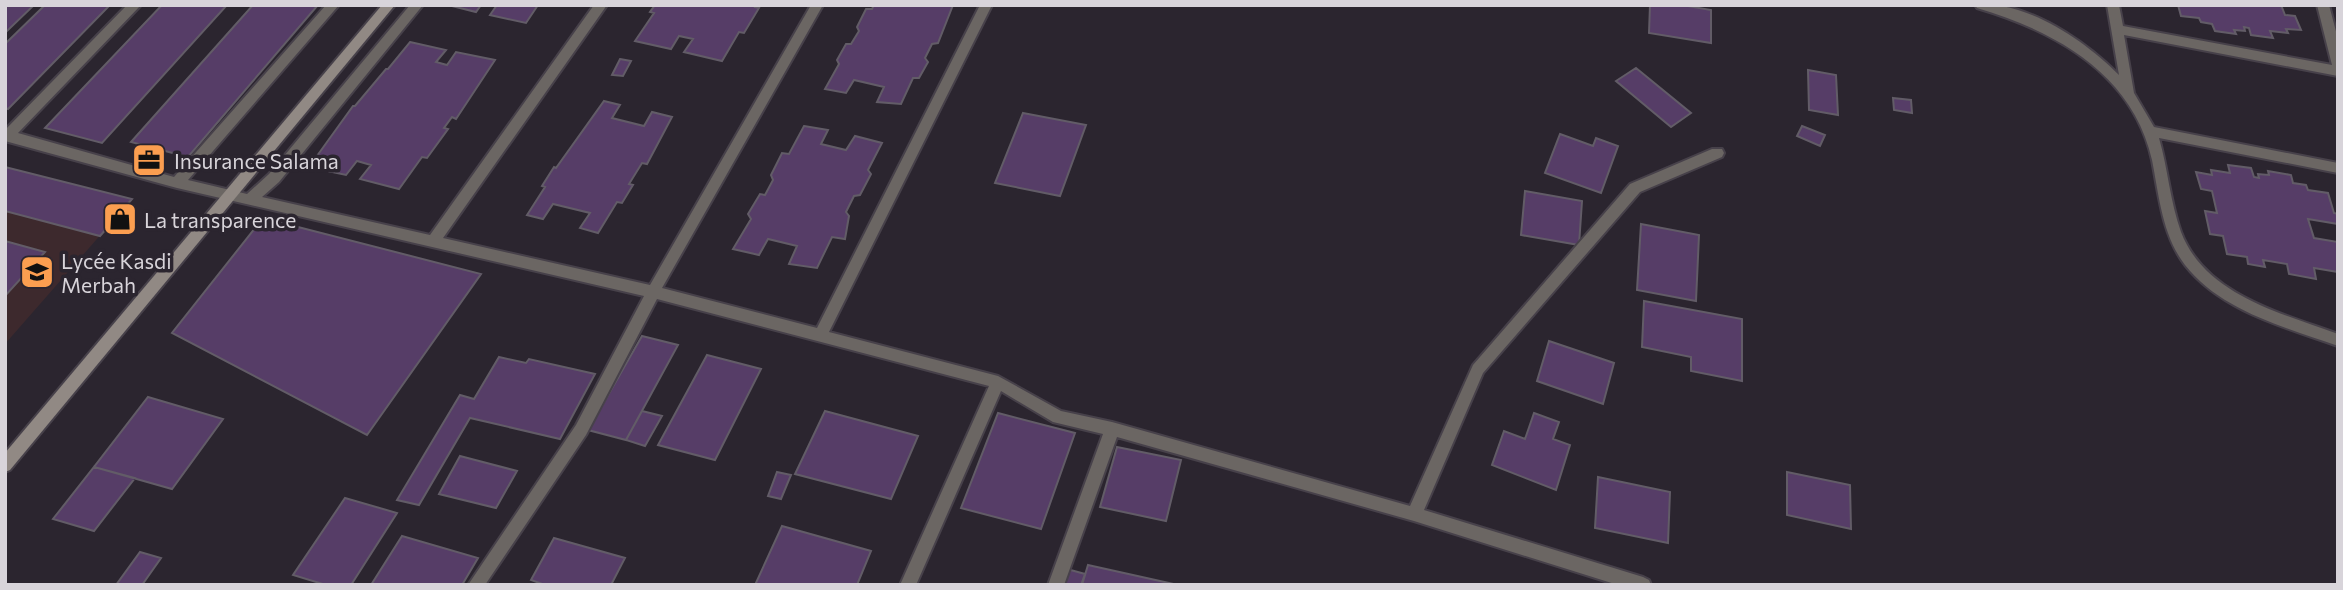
<svg xmlns="http://www.w3.org/2000/svg" width="2343" height="590" viewBox="0 0 2343 590" font-family="Commissioner,sans-serif">
<style>
.education{fill:#3d292d}
.building{fill:#563d67;stroke:#625c67;stroke-width:2}
.lines{fill:none;stroke-linecap:round;stroke-linejoin:round}
.street-casing{stroke:#47414a;stroke-width:4}
.secondary-casing{stroke:#47414a;stroke-width:4}
.street{fill:#6b6663;fill-rule:evenodd}
.secondary{fill:#918984;fill-rule:evenodd}
.labels{text-anchor:middle;dominant-baseline:central;stroke-width:7;stroke-linejoin:round;paint-order:stroke}
.poi-label{font-size:21px;fill:#d8d4da;stroke:#2b252f;text-anchor:start}
</style>
<rect width="100%" height="100%" fill="#2b252f"/>
<path class="education" d="M5,167L132,199L5,344Z"/>
<path class="building" d="M5,5H34L5,33Z
M45,5H110L8,109L5,108V44Z
M162,5H227L102,143L45,128Z
M253,5H318L188,157L131,142Z
M448,5H481L476,12Z
M497,5H538L526,23L490,15Z
M655,5H756L755,7L759,8L744,33L739,32L722,61L684,52L693,39L679,36L671,49L635,41L654,13L650,12Z
M874,5H953L938,43L932,44L925,58L928,62L919,78H913L901,104L877,102L884,87L854,80L846,93L825,89L839,64L837,60L846,44H851L859,31L857,27L866,9H872Z
M1650,5H1682L1711,10V43L1649,33Z
M2178,5H2281L2285,15L2295,16L2301,30L2286,29L2288,33L2270,31L2273,38L2251,35L2249,28L2244,27L2245,31L2234,30L2236,34L2215,31L2212,24L2201,22L2199,18L2181,16Z
M410,42L446,50L436,62L447,65L456,52L495,60L456,119L452,117L444,128L448,129L427,158L422,157L399,189L360,179L371,165L357,161L346,175L309,167L353,106H355L386,69H388Z
M620,59L631,61L623,76L612,75Z
M1636,68L1691,113L1671,127L1616,81Z
M1808,70L1836,75L1838,115L1809,110Z
M1893,98L1911,100L1912,113L1894,110Z
M604,101L620,105L612,118L644,126L652,112L672,117L647,164L642,163L629,184L633,185L622,203L617,202L598,233L580,228L590,213L553,204L543,219L527,215L545,187L542,186L554,167L556,168Z
M1023,113L1086,125L1060,196L995,183Z
M804,126L828,130L821,144L846,150L855,136L882,143L868,170L871,174L860,195L854,196L846,212L849,216L845,239L832,237L817,268L789,264L797,246L768,239L759,255L733,249L751,219L748,214L760,194L765,195L773,180L771,175L782,153L789,154Z
M1802,126L1825,135L1820,146L1797,136Z
M1560,134L1593,146L1596,138L1618,146L1601,193L1545,173Z
M2228,165L2251,168L2254,177L2259,178L2258,174L2269,175L2268,171L2291,175L2293,183L2306,185L2308,190L2328,193L2334,213L2338,214V224L2308,219L2314,238L2338,242V272L2314,268L2316,279L2289,274L2287,264L2263,260L2265,267L2248,264L2247,257L2227,254L2223,236L2210,234L2205,211L2217,213L2212,191L2201,189L2196,172L2212,175L2211,170L2230,173Z
M5,167L132,199L100,236L5,211Z
M1525,191L1582,201L1579,245L1521,235Z
M263,218L481,274L367,435L172,333Z
M1641,224L1699,235L1696,301L1637,290Z
M5,241L45,252L5,296Z
M1644,301L1742,319V381L1691,371V357L1642,347Z
M642,336L678,345L626,440L588,430Z
M1549,341L1614,363L1603,404L1537,381Z
M707,355L761,369L715,460L658,445Z
M499,357L526,363L529,359L595,374L560,439L470,418L419,505L397,500L460,395L474,399Z
M148,397L223,419L172,489L94,467Z
M642,411L662,416L645,446L626,440Z
M825,411L918,436L891,499L795,474Z
M998,413L1075,433L1041,529L961,508Z
M1534,413L1559,422L1553,439L1570,445L1556,490L1492,465L1504,431L1525,439Z
M1117,447L1181,460L1166,521L1100,507Z
M460,456L517,471L496,508L439,494Z
M94,467L135,478L94,531L53,519Z
M777,472L791,475L781,499L768,496Z
M1787,472L1850,485L1851,529L1787,515Z
M1598,477L1670,492L1668,543L1595,528Z
M345,498L397,513L351,585H326L293,575Z
M782,526L871,551L857,585H755Z
M402,536L478,558L462,585H371Z
M554,538L625,558L611,585H545L531,580Z
M140,552L161,558L142,585H116Z
M1088,565L1178,585H1082Z
M1067,569L1085,574L1081,585H1061Z"/>
<g class="lines">
<g class="street-casing">
<path id="street" d="M127,5H141L18,133L174,177L326,5H339L188,180L247,194L269,174L410,5H423L279,182L262,197L430,235L594,5H607L443,238L650,285L811,5H823L662,288L817,328L980,5H992L829,332L998,376L1061,411L1112,422L1410,506L1473,365L1630,184L1712,149H1722L1724,153L1722,157L1640,192L1483,373L1424,510L1643,577L1649,580L1651,585H1618L1414,521L1117,437L1064,585H1048L1103,434L1053,422L1001,391L916,585H900L989,386L657,299L586,435L485,585H468L576,425L644,296L177,188L5,141V130Z
M1975,5C1984,5 1994,4 2002,6C2045,14 2089,45 2119,75L2107,5H2119L2123,26L2332,65L2317,5H2329L2338,39V76L2124,35L2134,93L2154,127L2338,163V173L2159,138C2168,169 2170,202 2181,232C2205,295 2281,313 2338,334V346C2285,327 2221,311 2185,265C2162,235 2159,195 2152,160C2133,74 2055,31 1977,8Z"/>
</g>
<g class="secondary-casing">
<path id="secondary" d="M382,5H395L10,470L5,472V453Z"/>
</g>
<use href="#street" class="street"/>
<use href="#secondary" class="secondary"/>
</g>
<defs>
<g id="office-square" transform="scale(1.75)"><rect x="-9" y="-9" width="18" height="18" rx="4" fill="#fb9e50" stroke="#2b252f"/><path d="M-6-3h4V-5.5h4V-3h4V5H-6ZM-1-4.5V-3h2v-1.5ZM-6 0V1H6V0Z" fill="#111"/></g>
<g id="shop-square" transform="scale(1.75)"><rect x="-9" y="-9" width="18" height="18" rx="4" fill="#fb9e50" stroke="#2b252f"/><path d="M-5-2.5h2.3a2.7 3.5 0 0 1 5.4 0H5L5.5 6h-11ZM-1.5-2.5h3a1.5 2.3 0 0 0-3 0Z" fill="#111"/></g>
<g id="school-square" transform="scale(1.75)"><rect x="-9" y="-9" width="18" height="18" rx="4" fill="#fb9e50" stroke="#2b252f"/><path d="M0-5L7-2L0 1L-7-2ZM-4 1L0 2.5L4 1V4Q0 6-4 4Z" fill="#111"/></g>
</defs>
<g fill-rule="evenodd">
<use href="#office-square" x="149" y="160"/>
<use href="#shop-square" x="120" y="219"/>
<use href="#school-square" x="37" y="272"/>
</g>
<g class="labels">
<g class="poi-label">
<text x="174" y="160">Insurance Salama</text>
<text x="144" y="219">La transparence</text>
<text x="61" y="260">Lycée Kasdi<tspan x="61" dy="24">Merbah</tspan></text>
</g>
</g>
<rect width="2343" height="590" fill="none" stroke="#d8d4da" stroke-width="14"/>
</svg>
